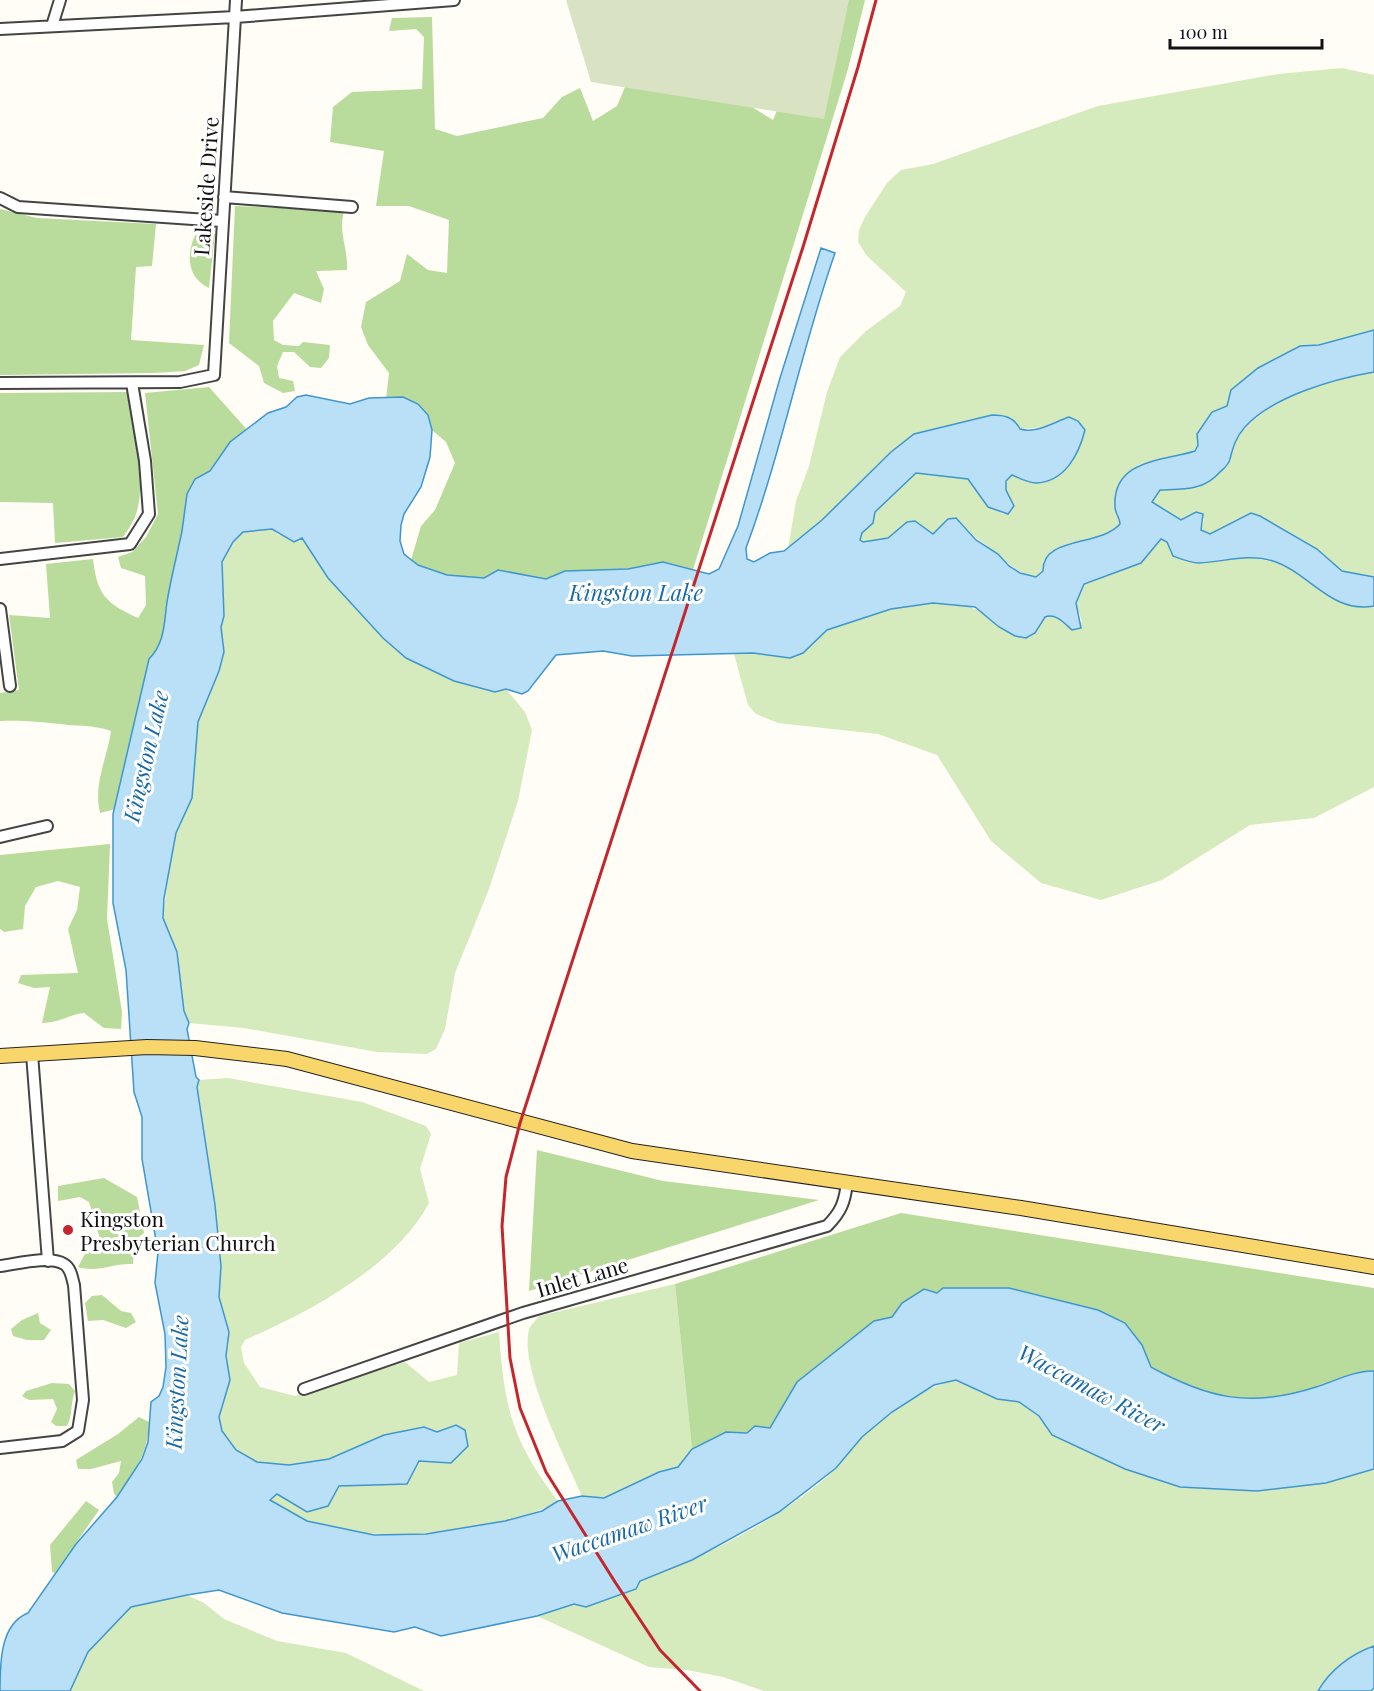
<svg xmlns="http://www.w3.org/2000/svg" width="1374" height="1691" viewBox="0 0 1374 1691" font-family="'Playfair Display',serif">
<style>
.green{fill:#d5ebbd}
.forest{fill:#b9dc9c}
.cemetery{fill:#d9e3c4}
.water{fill:#b9e0f7;stroke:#3f96cf;stroke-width:1.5}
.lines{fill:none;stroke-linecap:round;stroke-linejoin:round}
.minor-casing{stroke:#444;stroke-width:14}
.major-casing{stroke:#222;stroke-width:16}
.minor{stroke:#fff;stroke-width:10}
.major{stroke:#f9d66b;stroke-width:14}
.rail{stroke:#c4262e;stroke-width:3}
.poi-dot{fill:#c4262e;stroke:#fff;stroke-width:2}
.labels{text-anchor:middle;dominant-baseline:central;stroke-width:6;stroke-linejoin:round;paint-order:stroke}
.street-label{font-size:21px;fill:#111;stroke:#fff}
.poi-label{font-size:21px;fill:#111;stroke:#fff;text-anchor:start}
.water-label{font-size:22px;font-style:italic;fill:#1768a6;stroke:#fff}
</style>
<rect width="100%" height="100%" fill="#fffdf5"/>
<path class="green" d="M1342,68L1374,75V330L1319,345L1300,346L1231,390L1227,406L1212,412L1197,434L1198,445L1195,451C1176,457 1157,458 1138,465L1115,508L1120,525C1105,541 1080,539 1061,546C1055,548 1048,557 1043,562V571L1036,577C1014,572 1012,565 995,552C982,542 972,536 962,523L940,526L933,535L907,522L888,538L863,542L860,540L862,533L873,523L875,512L916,473L968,479L1002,514H1008L1014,506L1006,490V481L1013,475L1033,483L1060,420L1046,427L1020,429L891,452L822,520L788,549L796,501L809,466L827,392L840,357L866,331L900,306L906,292L867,256L858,242L859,230L865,217L887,183L901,170L933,164L1098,106L1278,74Z
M1374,372V577L1342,571L1317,549L1260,516L1251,513L1210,534L1201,531L1204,519L1196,512L1181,520L1152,502L1160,490L1199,488L1230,462C1236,405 1327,380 1374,372Z
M272,529L279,535L302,538L328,578L383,638L406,658L454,681L495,692L506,689L525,712L532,730L518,801L489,889L455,973L445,1029L436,1049L427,1054L377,1052L244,1028L189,1023L184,1011L177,952L163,918L171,853L176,833L192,798L198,722L219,671L224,652L221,627L224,616L222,562L233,542L243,532Z
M1161,539C1197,559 1251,552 1290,567C1321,579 1333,613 1374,606V787L1314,818L1250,825L1162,880L1101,900L1041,883L991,841L937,755L878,734L778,723L756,714L748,705L734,654C746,653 759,652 771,653C778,654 786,659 793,657C807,653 813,640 825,632C849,615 928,600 958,604C986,607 999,633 1026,638L1035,633L1045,616L1049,615L1082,622L1076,603L1084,584L1141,563Z
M228,1078L362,1102L426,1126L431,1134L420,1169L429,1203C395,1267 309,1312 245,1340L241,1347L244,1363L260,1387L295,1396L405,1362L429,1382L457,1375L459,1343L499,1332C504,1407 512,1441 558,1501C505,1533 363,1546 306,1521C293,1515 282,1507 270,1500L276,1494L328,1506L339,1486L406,1484L419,1461L467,1446L465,1430L456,1425L437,1432L424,1427L384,1435L329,1459L289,1465L257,1462L236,1450L222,1431L219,1417L230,1380L226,1356L229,1332L219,1297L221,1266L215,1205L197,1086L199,1080Z
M675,1284L692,1449L678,1467L659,1472L628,1489L604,1498L582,1496C567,1461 516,1363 530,1327C532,1324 536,1320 539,1316Z
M956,1380L997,1399L1019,1402L1039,1416L1052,1435L1125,1469L1180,1487L1257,1491L1326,1483L1374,1469V1646L1363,1650L1322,1684L1318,1691H764L723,1677L687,1670L649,1667L537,1616C621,1588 705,1561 780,1512C799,1499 821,1484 837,1467C845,1458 852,1448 860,1439C884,1412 922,1388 956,1380Z
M187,1595L204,1603L224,1619L277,1641L346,1653L424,1691H70L88,1652L131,1607Z"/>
<path class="forest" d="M766,0H865L848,69L691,576L621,581L435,579L411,560L421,526L435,510L455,463L446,442L419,419L386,399L389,373L368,345L361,327L366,302L400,281L407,254L428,270L447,273L449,220L409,206H376L384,151L330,142L333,107L352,92L422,89L424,37L416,29L389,31L392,18L432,17L435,129L457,136L543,118L562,97L580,88L593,121L617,106L625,87L747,104L773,120L781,100Z
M235,206L344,211C338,234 348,246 347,270L316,271L324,289L321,303L294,293L273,321L274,340L283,345L299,346L303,342L330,345L329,358L321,368L310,367L294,352H283L277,366L279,378L293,381L295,391L283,393L264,383L259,366L229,343Z
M0,209L37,218L156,224L152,266L136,267L131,340L204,345L199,365L185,371L154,373L0,375Z
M198,230L215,234L209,288C185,277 186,250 198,230Z
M209,387L250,433L119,808L100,813C93,784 107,759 111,731C90,724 81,727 61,724C39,722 21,720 0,721V693L19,690L9,615L50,618L46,564L93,559C97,594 105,603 138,618L146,605L145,576L121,568L118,557L132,552L146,537L158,514L145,393Z
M127,392C133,427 148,484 135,517C132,524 127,531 123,537L55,543L53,503L0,502V393Z
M110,844L107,919L122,1012L121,1029L104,1028L84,1013C68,1015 58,1023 42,1023L50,987L34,988L18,983L21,975L78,973L68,929L77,910L80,887L58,881L36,887L25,906L23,929L4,932L0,929V855Z
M537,1150L663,1181L819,1200L529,1291Z
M104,1178L137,1197L144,1233L135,1240L133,1264C112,1263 98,1273 78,1267L86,1252L97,1251L101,1242L89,1202L80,1197L58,1201V1186Z
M901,1213L1374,1288V1371C1355,1370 1334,1382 1316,1387C1251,1408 1209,1399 1151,1366L1142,1345L943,1288L938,1293L902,1303L892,1317L874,1321L797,1382L770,1428L755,1426L747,1433L726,1432L692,1449L675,1284Z
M102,1295L121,1311L131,1313L136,1322L126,1328L103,1320L88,1321L85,1303L92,1296Z
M38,1313L40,1323L51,1330L44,1340H27L13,1336L11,1329L22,1320Z
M52,1383L69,1384L75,1391C70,1404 73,1415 67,1426H56L51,1422L57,1409L53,1399L29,1400L22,1396L26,1391Z
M139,1417L149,1422C148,1455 135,1470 117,1497L114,1494L112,1482L119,1473L121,1461L91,1469H78L76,1460L118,1434Z
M86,1501L99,1510L55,1573L52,1572L50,1545Z"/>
<path class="cemetery" d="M566,0H849L824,119L591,82Z"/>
<path class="water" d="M821,248L835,253C801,350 782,451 746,548L747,559L754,562L770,553L784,551L822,520L891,452L914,434L992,415C1004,415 1014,417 1020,429C1037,434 1054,422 1069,417L1078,421L1085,430C1079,454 1065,482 1036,483C1028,483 1019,478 1012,475L1006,481V490L1014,506L1008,514L988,507L968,479L916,473L875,512L873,523L862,533L860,540L863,542L888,538L907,522L915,521L933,534L948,519L956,518L976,540L998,554L1009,566L1020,573L1036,577L1043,571C1042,536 1100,547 1120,524C1120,518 1115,513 1115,507C1112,459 1164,461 1195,451L1198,445L1197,434L1212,412L1227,406L1231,390L1258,368L1300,346L1319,345L1374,330V372C1334,379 1273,396 1245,427C1236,437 1233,447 1230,459C1229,465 1223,469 1219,473C1203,491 1183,489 1160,490L1152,502L1181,520L1196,512L1203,514L1201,530L1210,534L1251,513L1260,516L1317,549L1342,571L1374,577V606C1331,614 1310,573 1273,561C1248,553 1224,562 1199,563C1191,563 1181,559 1173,556L1167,542L1161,539L1141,563L1084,584L1076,603L1081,628L1072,630C1064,623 1056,613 1045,617L1035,633L1026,638L1015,636L999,627L975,607L933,603L891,609L827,630L803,653L790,658L753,653L632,656L603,651L556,655L528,691L522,694L506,689L495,692L454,681L406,658L383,638L328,578L302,538L294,542L272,529L243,532L233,542L222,562L224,616L221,627L224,652L219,671L198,722L192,798L176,833L164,898L163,918L177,952L184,1011L189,1023L187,1029L196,1077L199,1080L197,1087L215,1205L221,1266L219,1297L229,1332L226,1356L230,1380L219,1417L222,1431L236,1450L257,1462L289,1465L329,1459L384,1435L424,1427L437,1432L456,1425L465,1430L468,1446L451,1463L419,1461L407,1484L339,1486L328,1506L307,1512L277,1494L270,1500L307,1521L374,1535L426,1534L505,1521L542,1511L558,1501L582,1496L604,1498L659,1472L678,1467L692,1449L726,1432L747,1433L755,1426L770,1428L797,1382L874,1321L892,1317L902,1303L924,1289L937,1293L943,1288H1009L1098,1310L1125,1323L1142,1345L1151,1367C1209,1399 1251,1408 1316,1387C1333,1382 1355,1370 1374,1371V1469L1326,1483L1257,1491L1180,1487L1125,1469L1052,1435L1039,1416L1019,1402L997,1399L956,1380L934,1385L892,1412L862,1437L836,1468L779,1512L692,1560L640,1581L636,1589L586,1607L574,1604L537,1616L441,1636L415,1627L394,1632L282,1613L219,1590L187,1595L131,1607L88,1652L70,1691H0C0,1663 0,1624 28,1613L76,1544L117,1497L142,1459L148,1442L151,1402L159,1396L163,1387L166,1367L165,1334L155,1283L158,1252L142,1159V1117L134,1092L126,970L113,903V814L149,659C165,643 164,623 167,602C171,578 177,555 182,531L187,494L195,479L210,471L230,442L268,413L286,407L297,397L306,395L350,404L369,398L403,397L418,404L428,415L432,430L430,457L421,487L404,514L401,525L400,541L404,554L418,565L447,575L484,578L498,570L546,579L565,571L628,569L663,562L709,574L719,569L738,526L780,378Z
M1374,1646V1688L1371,1691H1318C1330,1670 1351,1654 1374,1646Z"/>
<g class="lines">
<g class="minor-casing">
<path id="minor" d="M52,26L60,0
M0,29L235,17L454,0
M224,197L352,207
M0,198L18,207L222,221
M0,383L180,382L214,375L236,0
M0,559L130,544L149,514L145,461L132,383
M0,609L10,686
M0,837L47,826
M32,1054L48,1261
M0,1266C17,1264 48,1255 64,1264C71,1268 72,1278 74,1285L83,1400L78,1431L62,1441L0,1448
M304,1389L523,1313L827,1226C841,1212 845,1202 847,1182"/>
</g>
<g class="major-casing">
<path id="major" d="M0,1056L147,1047L195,1048L287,1059L632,1151L1021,1208L1374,1267"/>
</g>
<use href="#minor" class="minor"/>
<use href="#major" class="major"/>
<path class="rail" d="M700,1691L660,1650L615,1582L546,1472L520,1408L510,1358L502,1226L506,1177L520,1123L803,247L858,67L876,0"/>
</g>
<circle class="poi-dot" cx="68" cy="1230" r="6"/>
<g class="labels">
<g class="street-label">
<text transform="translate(205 186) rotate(-86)">Lakeside Drive</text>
<text transform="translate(582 1276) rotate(-16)">Inlet Lane</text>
</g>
<g class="poi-label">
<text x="80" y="1218">Kingston<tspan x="80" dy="24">Presbyterian Church</tspan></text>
</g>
<g class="water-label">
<text x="636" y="592">Kingston Lake</text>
<text transform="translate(145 756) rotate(-77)">Kingston Lake</text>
<text transform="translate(176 1382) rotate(-87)">Kingston Lake</text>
<text transform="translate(1092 1388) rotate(28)">Waccamaw River</text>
<text transform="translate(629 1528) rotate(-19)">Waccamaw River</text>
</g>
</g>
<path d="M1170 39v9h152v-9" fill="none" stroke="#111111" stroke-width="3"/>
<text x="1179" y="39" font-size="18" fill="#111111" stroke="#ffffff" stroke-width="4.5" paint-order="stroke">100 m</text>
</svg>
